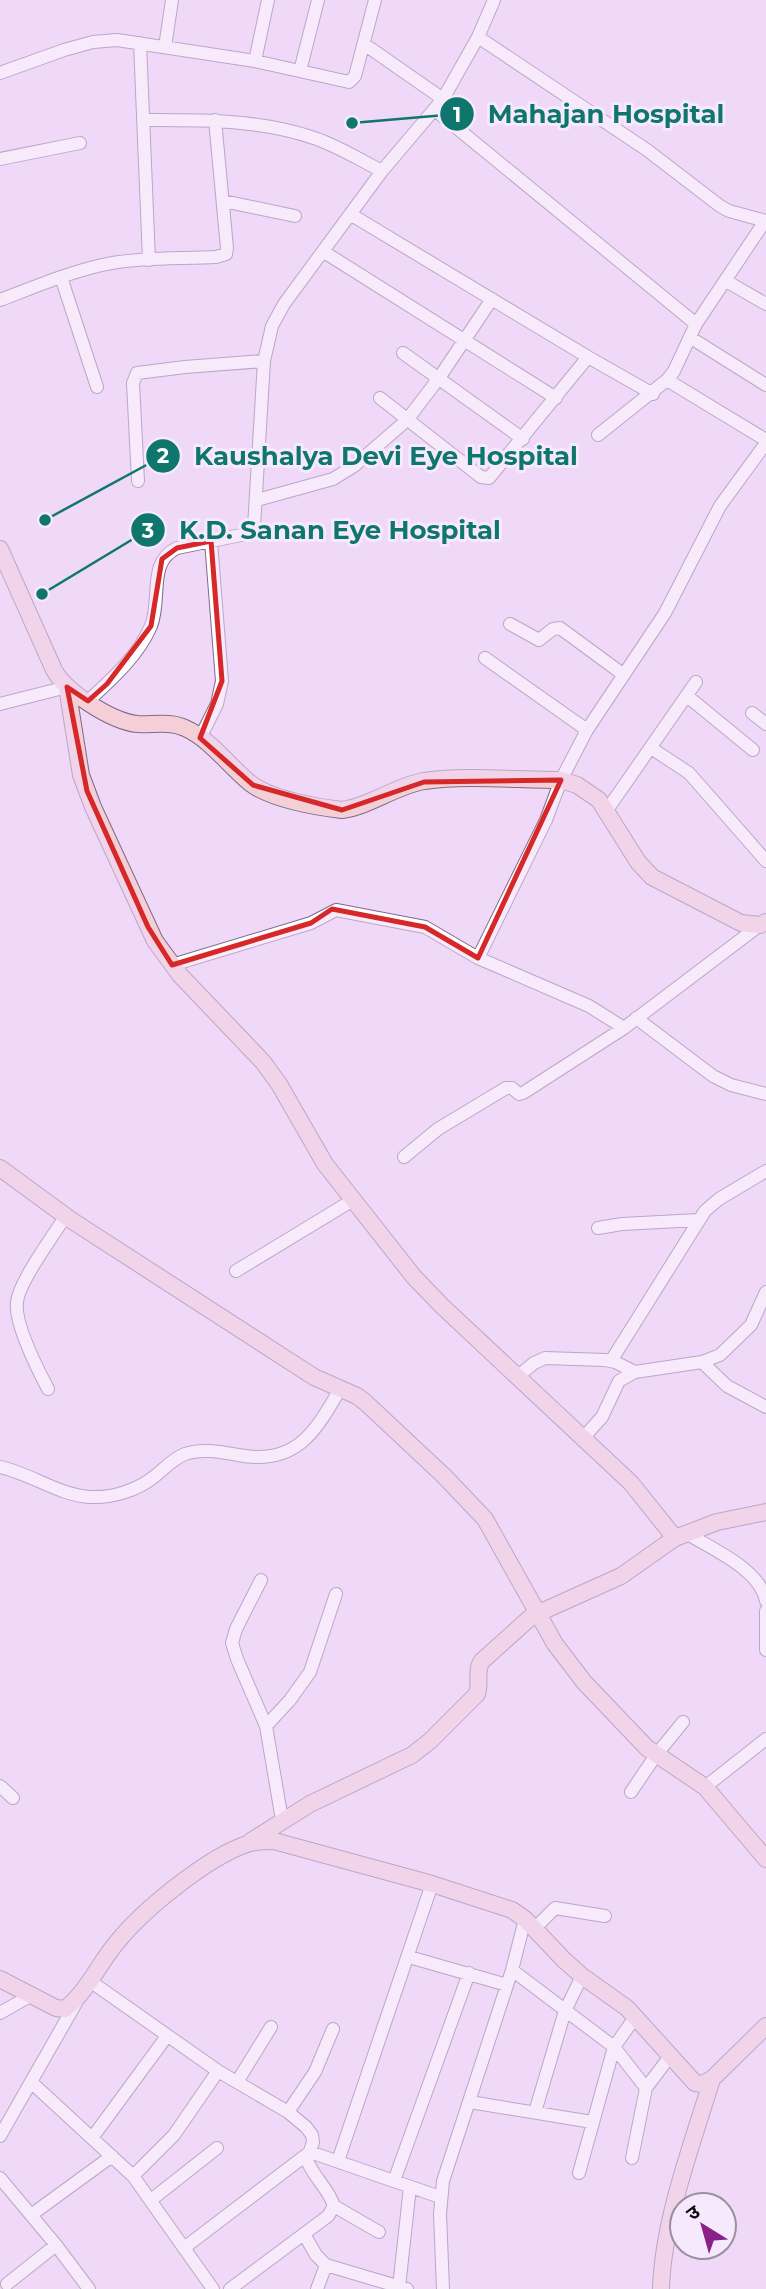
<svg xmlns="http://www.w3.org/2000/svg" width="766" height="2289" viewBox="0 0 766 2289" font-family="Montserrat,'Noto Sans Devanagari',sans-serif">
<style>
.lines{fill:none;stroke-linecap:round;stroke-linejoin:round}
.street-casing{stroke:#7e6a87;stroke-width:14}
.secondary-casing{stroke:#7e6a87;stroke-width:18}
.street{stroke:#fff;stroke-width:12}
.secondary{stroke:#f4cfd8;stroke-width:16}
.marked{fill:none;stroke:#d62828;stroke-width:5;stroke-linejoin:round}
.leader{fill:none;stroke:#0f766e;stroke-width:2.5}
.callout-dot{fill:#0f766e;stroke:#f7e9fd;stroke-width:2.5}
.mark-label{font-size:21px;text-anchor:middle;font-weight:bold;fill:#fff}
.callout-label{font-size:26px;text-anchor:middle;font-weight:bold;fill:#0f766e;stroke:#f7e9fd;stroke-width:6;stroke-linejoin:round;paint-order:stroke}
</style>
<rect width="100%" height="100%" fill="#efd8f8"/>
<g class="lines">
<g class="street-casing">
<path id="street" d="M478,37L647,150L720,206L729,211L766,221
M140,43L149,260
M364,44L443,99
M165,47L172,0
M255,61L268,0
M300,71L318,0
M0,73L64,50L93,42L117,40L255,61L349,82L355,76L375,0
M435,110L696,324
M143,120C201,120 258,119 314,138C338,146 360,160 382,171
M0,159L80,143
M223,201L295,216
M350,214L588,357L653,394
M324,252L556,398
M61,277L97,387
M726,281L766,304
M0,300C34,287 67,273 102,265C139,257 178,259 216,257L226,254L227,248L215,120
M691,338L766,385
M403,353L523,439
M667,380L766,440
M380,398L481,477L489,478L588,357
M598,435L667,380L674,371L696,324L765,221
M138,481L133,383L137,373L185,367L264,361
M257,500L333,479L354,466L407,420L439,378L492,299
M510,624L539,640L553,629L560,628L624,675
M485,658L587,730
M687,696L753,750
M88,701C112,679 138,656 151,626C162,599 147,562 177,548L241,535L254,527L264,361L272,326L284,304L382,171L443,99L478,37L494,0
M0,704L67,687
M752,713L766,724
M200,738L217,704L222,681L211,541
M651,748L689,773L766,861
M607,810L696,682
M478,958L546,820L561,780L587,730L665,613L720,506L766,443
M172,965L311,923L336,910L425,927L478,958L589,1006L624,1028
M636,1018L713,1076L731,1085L766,1094
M404,1157L438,1129L506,1088H512L519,1094L523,1093L624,1028L760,925
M598,1228L622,1224L698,1220
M236,1271L353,1200
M611,1361L705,1211L719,1199L766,1171
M702,1362L727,1386L766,1407
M517,1377L534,1363L545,1358L605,1360L615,1362L635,1372
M48,1389C38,1370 14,1323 17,1302C19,1282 53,1236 65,1217
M583,1438L602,1417L619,1381L635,1372L702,1362L720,1355L751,1325L766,1292
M0,1467C30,1473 60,1496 91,1497C113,1498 138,1490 155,1476C165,1468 174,1458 185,1454C202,1448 221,1452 238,1455C295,1466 315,1433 340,1389
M686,1533C712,1549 760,1569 766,1601
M261,1580L236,1629L232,1643L237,1659L266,1726L282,1820
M766,1611V1650
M266,1726L290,1700L310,1672L336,1594
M0,1786L13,1798
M705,1787L766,1739
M631,1792L656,1755L683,1722
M534,1929L555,1908L605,1916
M409,1957L507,1985
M512,1970L614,2047L646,2088
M90,1981L218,2071L288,2112L306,2127L312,2135L313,2142L307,2160C313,2177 329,2189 334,2206L328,2216L230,2289
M0,2013L30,1996
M31,2082L133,2176L213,2289
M237,2082L271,2027
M470,2102L592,2122
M288,2112L315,2072L333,2029
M535,2112L565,2011L582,1976
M0,2136L76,2003
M92,2138L167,2036
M632,2158L646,2088L671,2055
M338,2161L432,1884
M579,2173L614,2047L636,2016
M133,2176L174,2135L218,2071
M0,2178L56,2245L89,2289
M394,2181L469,1973
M151,2200L217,2148
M334,2206L379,2232
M31,2215L112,2156
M304,2234L316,2255L326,2265L407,2289
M184,2248L310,2152L440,2197
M7,2284L56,2245
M399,2287L410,2187
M317,2289L326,2265
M443,2289L440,2214L443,2181L512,1970L525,1919"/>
</g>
<g class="secondary-casing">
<path id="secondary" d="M0,549L54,670C66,692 111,721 137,724C153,725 170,721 185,728C210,739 229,766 250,783C270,799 316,807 342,810C371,806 395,786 424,781C468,775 516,780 561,780L577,785L599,800L638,862L652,877L741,923L760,925L766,922
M67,687L81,775L93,807L155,941L180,975L263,1062L279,1084L325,1164L414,1277L442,1306L631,1483L675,1538
M0,1168L71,1220L314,1377L357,1396L365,1402L444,1476L485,1519L555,1644L584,1682L647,1748L705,1787L766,1859
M251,1841L310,1804L412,1755L430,1741L477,1694C481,1683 475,1670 482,1661L532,1616L621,1576L675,1538L717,1522L766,1512
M0,1979L56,2008L65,2009C88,1991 99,1963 118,1941C144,1909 208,1857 247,1844C256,1841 264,1841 274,1841L432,1884L512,1910L525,1919L564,1960L582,1976L627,2008L695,2083L702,2084L712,2079L766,2026
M661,2289C663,2220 692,2145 712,2079"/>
</g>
<use href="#street" class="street"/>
<use href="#secondary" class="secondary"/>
</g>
<path d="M0 0H766V2289H0ZM211,541L222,681L200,738L253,785L342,810L424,782L561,780L478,958L425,927L332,909L311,923L172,965L148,927L87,791L67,687L88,701L107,684L151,626L162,559L177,548Z" fill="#efd8f8" fill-opacity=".55" fill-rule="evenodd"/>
<path class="marked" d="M211,541L222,681L200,738L253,785L342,810L424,782L561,780L478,958L425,927L332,909L311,923L172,965L148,927L87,791L67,687L88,701L107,684L151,626L162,559L177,548Z"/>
<path class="leader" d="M352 123L457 114M45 520L163 456M42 594L148 530"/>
<g class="callout-dot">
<circle cx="352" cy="123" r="7"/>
<circle cx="45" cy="520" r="7"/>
<circle cx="42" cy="594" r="7"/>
<circle cx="457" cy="114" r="18"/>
<circle cx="163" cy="456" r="18"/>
<circle cx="148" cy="530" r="18"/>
</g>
<g class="mark-label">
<text x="457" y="122">1</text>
<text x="163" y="463">2</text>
<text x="148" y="538">3</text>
</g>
<g class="callout-label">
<text x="606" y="123">Mahajan Hospital</text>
<text x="386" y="465">Kaushalya Devi Eye Hospital</text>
<text x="340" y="539">K.D. Sanan Eye Hospital</text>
</g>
<g transform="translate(703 2226) rotate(323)"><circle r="33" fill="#f7e9fd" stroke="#9a8f9f" stroke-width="2"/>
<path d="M0-5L12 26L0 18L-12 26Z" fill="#8a2187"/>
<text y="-10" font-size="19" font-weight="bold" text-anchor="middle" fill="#0f0812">उ</text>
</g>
</svg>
